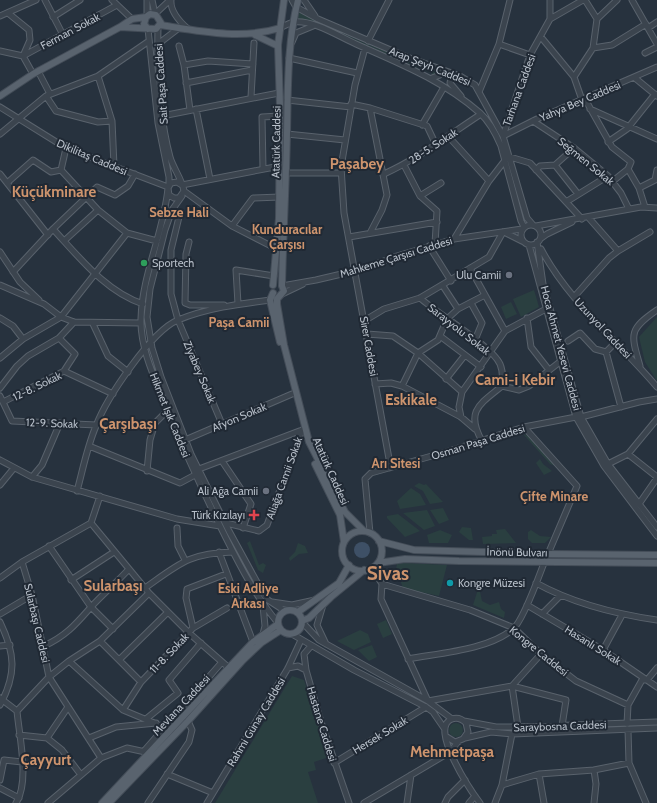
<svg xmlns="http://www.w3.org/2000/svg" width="657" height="803" viewBox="0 0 657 803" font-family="Cabin,sans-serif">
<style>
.green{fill:#2a3f40}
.water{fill:#3e5066}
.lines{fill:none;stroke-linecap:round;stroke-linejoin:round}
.minor-casing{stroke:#59626c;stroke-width:7}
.major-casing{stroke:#444d58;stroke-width:8}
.minor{stroke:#3b444e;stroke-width:5}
.major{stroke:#59636e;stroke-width:6}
.leisure-dot{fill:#2e9e5b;stroke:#202934;stroke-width:1.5}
.worship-dot{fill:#6b7280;stroke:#202934;stroke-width:1.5}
.health-dot{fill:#e0444e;stroke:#202934;stroke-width:1.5}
.culture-dot{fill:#0f9aa8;stroke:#202934;stroke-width:1.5}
.labels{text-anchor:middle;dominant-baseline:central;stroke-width:4;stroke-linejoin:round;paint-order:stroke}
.street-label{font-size:11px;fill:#b7bfc9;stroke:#202934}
.poi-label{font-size:11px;fill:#b7bfc9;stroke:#202934;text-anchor:end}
.quarter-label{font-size:13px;font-weight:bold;fill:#ce946d;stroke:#202934}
.district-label{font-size:15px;font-weight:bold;fill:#ce946d;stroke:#202934}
.town-label{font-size:19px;font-weight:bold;fill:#ce946d;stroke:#202934}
</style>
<rect width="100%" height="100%" fill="#27323e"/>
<path class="green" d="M298,9C340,36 390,53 436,71L435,75L328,28L296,19Z
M534,290L539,307L521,317L513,299Z
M511,302L517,314L506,319L501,307Z
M657,317V381L645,362L639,337Z
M523,434L531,437L558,467L550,464Z
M540,459L543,464L552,471L544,475L536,463Z
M419,483L424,485L426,484L443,502L430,504L423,491L414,486Z
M411,488L420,494L426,505L400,509L397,501Z
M443,508L449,520L439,524L430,510Z
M427,510L435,526L424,530L403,513Z
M398,514L420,531L405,537L387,518V516Z
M462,527L471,528L473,540H469L459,532Z
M505,529L516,543L483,544L482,537L492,536V534H497L496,530Z
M440,530L452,535L448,543H429L427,535Z
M531,530L540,536L551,537L545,543H532L528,539V532Z
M250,541L259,565L263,563L266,565L263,573L258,570L247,543Z
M298,543L305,546L308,553L299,554L290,561L289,558L295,552Z
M404,563L447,565L439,596L403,588L396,569L397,564Z
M479,586L482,587L480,592L482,601L490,605L499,602L501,609L505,612L504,618L473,605Z
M386,620L392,634L383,638L377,624Z
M360,630L368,634L371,642L354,650L337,641Z
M372,645L377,657L369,661L358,650Z
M292,676L304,680L329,757L314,762L316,770L308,772L318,803H215Z
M449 730a7 7 0 1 1 14 0a7 7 0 1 1-14 0Z"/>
<path class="water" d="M354 550a8 8 0 1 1 16 0a8 8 0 1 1-16 0Z"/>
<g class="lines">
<g class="minor-casing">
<path id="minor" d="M45,0L63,35
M112,0L132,19
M147,0V16
M152,0L155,14
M171,0C170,11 180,22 188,29
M292,0L296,7L318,19L407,57L460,76L475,85L503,136L527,218L533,225
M304,0L315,16
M585,0L597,19
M632,0L657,44
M8,13L29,30L30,40L23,56
M155,14L170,0
M0,16L36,0
M53,17L80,0
M550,19L583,0
M158,28C157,71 159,115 170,157C173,168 182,179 184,191L179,198H174L169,195L168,188L171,183L177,182L182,185
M280,28C284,26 289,23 294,22C314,20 338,36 356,44C401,64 442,80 480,113C490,122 496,134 501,146L521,221L524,227
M648,28L657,22
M148,29L158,123L169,177V186
M541,37L574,77L582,100
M368,41L389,0
M292,42L296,33L313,26
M499,44L530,55
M179,46L184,65L190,110
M158,48L162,41L179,28
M365,48L355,85L341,167L344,213L390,464L389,468
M593,48L612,45L646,24
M0,51L23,56L33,74
M645,53L657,47
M23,56L117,5
M289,58L357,73
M184,65L208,61L253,64
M38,71L50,94
M457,75L451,78L450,83L461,96
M98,76L112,121L114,166
M574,77L593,48L597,19L617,0
M432,78L440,75L439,69
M635,78L657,96
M186,83L252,70
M479,92L499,44L510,0
M46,96L56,111L98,122L112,121
M251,97L254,43
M585,99L612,147L631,162L628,169
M287,100L351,107
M351,104L370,108L427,126L436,145
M0,107L66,148L168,187
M196,109L210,179
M590,109L657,139
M162,116L279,93
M533,121L574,148L608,176L621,193L629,209
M422,125L444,87
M0,134L46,96L98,76L149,41
M287,134L345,140
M448,136L489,181
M503,136L537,119L657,67
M503,136L530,55L550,19V0
M608,142L627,129L655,94
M510,157L530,163L582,219
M404,165L420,196L437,211L435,244
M555,165L574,148
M263,169L262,117L280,116
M628,169L639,188L645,207
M61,170L98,210L127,233L157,241
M61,170L66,148
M536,170L540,166L555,165L578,194
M286,173H341
M0,174L48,235
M384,174C419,158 449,135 481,114
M613,181L628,169
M7,183L33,160L51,172L61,170
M182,185L280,166
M168,188C164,232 142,274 141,319C140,350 157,383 168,411C186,454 205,496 226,538C241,568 256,597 278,623
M639,188L655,180L657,170
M184,191L232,226L277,249
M182,196L172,210L165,230L150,289L147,317L152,348L161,377L191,454L229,531L264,595L268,600L285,611
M420,196L441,183
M566,202L608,176
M171,214L179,217L171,250V294L178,320L222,424
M521 235a10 10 0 1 1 20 0a10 10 0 1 1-20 0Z
M232,226L253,198L280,197
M536,226L641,207L657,208
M53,229C79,257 106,292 143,304
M504,232L522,241
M370,233L382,210L387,195L370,108
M349,237L437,222
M454,239L489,181L506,159
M540,239L547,234L572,222
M64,241L98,210
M189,242L186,254L185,303L190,305H224
M537,242L543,284L581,417L608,464L657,527
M529,245L576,417L604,466L657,536
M429,246L451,281
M541,249C569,302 618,341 657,387
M618,251L650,232
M0,252L20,282L39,300
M470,268L505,331
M13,272L53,229L97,187L115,195L128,186L135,174
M0,285L44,304L61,317L74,322L141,323
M282,286L316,280L363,269L397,256L454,239L522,229
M282,294L303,284
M574,297L609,258L618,251L588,217
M420,298C438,314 492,346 500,364C503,371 503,378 502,386C480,404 465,411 482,441
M471,303L482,323L475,340
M238,304L236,270L274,276
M458,309L485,295
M0,318L13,326L23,339
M527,318L531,347L549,370
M364,321L384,309L420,298L489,257L503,232
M93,324L108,356L128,372
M367,334L393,336L418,353L462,392
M440,336L481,367
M59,338L75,354L64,371
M568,341L580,333L595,349L606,352
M616,342L606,352L621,407
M0,358L23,339L61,317L127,233
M640,366C631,334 628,330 657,310
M446,379L465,355
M375,384L391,383L402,386L461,417L475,429
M402,386L418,353L438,340L447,319L458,309L443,286
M502,386L519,390L529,386L561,361
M0,388L17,366L28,356L59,338L74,322
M0,396L12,421L96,425
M3,402L64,371L113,394
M461,417L459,407L462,392L505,331L546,309
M581,417L639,402L657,399
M524,427L577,486L548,554
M185,440L292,394
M89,446L180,483L195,475
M628,454L657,477
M0,460L32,477L177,519L220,526
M222,461L251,504L243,528
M608,464L628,454L657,419
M199,469L302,430
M147,471L150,440L155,423L168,410
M32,477L42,465L60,423
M0,485L14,468
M77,491C83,469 87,447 96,426C106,399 151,331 178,320C207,308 239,304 270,300
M639,504L657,478
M91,523L149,593L189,633L229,668
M226,523L259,531L267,525L302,430
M177,528L178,546L185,560
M370,533L365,479L371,473L446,452L524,427L576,417
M49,546L91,607L113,629
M219,552L253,642
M372,568L382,584L381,599L428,701L512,686L566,700L562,726
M0,578L22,562
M71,580L114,552
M536,583C574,604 615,614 657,620
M382,584L470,610L514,628L541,654L576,681L628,705L627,724
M145,588C179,564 189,553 233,552
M272,602L292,605L315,600
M323,605L317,625L326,644
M527,605L603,650L657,687
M263,606L265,626L263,634
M0,614L32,595
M542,614L560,596
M0,622C15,653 17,674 0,705
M302,622L319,640L428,701L452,719
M193,628L186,598L187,589L226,574
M292,634L354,670L426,707L433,712L444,728
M100,641L141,682
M0,646L10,645
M44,646C66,636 76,624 91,607C103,594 117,582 129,569
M311,646L304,654L306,670L321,722L349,803
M603,650L622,615
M408,659C440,653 488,650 513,629C523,621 539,576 544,563
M119,660L168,612
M69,661L100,641L149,593
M288,668L298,666L306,670
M0,698L17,711
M628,705L642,680H647L657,668
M123,710L141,682L193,628L227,608
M146,719L178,693L169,680L201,643
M464,721L496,727H518L657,722
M518,727L512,686L541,654
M19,735L47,738L62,750L81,775
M447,737L455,742L463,739L468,732L466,723C462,719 458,717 452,719C428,727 471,791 480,803
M47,738L68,707
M89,738L116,727L156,723
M465,738L491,732L512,734L657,728
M144,751L222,662
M101,758L49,677L69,661L123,710L171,730
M334,763L426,707
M629,763L646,803
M167,774L213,793
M539,774L544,803
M0,780L4,760L22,762
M502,785L539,774L594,770
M0,788L19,798
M16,803C30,782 19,735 17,711L49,677L32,595L22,562L91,523L100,496
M48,803L101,758L127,748L150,753
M148,803L189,742L192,730L188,721
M207,803L288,668L301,640
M364,803L450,752L458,742
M407,803L411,775
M445,803L448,797L465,780
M469,803L475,796
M495,803L502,785L512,734
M594,803L596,784L594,770L629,763L628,730"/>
</g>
<g class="major-casing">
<path id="major" d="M298,0C287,44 288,88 287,133C286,184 283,235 282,286L284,291L277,299V304L284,345L309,442L345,512L363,530
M160,25C199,31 242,40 280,28
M120,27L132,19L146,17
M255,35L278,46
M0,96L33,74L120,27L156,29L161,23L156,15L150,14L146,17L144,24L148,29
M273,285L279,218L280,106L278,45L284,0
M273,293L270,300L280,342
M315,464L340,515L344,542
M342 551a20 20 0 1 1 40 0a20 20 0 1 1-40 0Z
M379,541L414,550L548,554L657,555
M378,563L405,559L459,561L657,563
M278 622a12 12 0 1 1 24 0a12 12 0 1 1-24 0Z
M298,612L339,583L349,565
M302,621L309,618L331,597L364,570
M102,803L253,642L278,624
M109,803L188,721L243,660L261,643L281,630"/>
</g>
<use href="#minor" class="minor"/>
<use href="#major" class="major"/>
</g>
<circle class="leisure-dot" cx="144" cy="263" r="4"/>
<g class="worship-dot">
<circle cx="509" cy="275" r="4"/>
<circle cx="266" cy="491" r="4"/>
</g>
<path class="health-dot" d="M252 509h4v4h4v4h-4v4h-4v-4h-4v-4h4z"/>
<circle class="culture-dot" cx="450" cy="583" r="4"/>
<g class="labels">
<g class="street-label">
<text transform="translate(70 31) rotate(-28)">Ferman Sokak</text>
<text transform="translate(430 66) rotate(22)">Arap Şeyh Caddesi</text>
<text transform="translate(161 84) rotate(-94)">Sait Paşa Caddesi</text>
<text transform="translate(519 90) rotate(-70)">Tarhana Caddesi</text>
<text transform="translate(580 101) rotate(-23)">Yahya Bey Caddesi</text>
<text transform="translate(276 142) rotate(-89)">Atatürk Caddesi</text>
<text transform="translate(433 146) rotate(-33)">28-5. Sokak</text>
<text transform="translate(92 157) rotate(23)">Dikilitaş Caddesi</text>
<text transform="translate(586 161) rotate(39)">Seğmen Sokak</text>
<text transform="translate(396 257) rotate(-17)">Mahkeme Çarşısı Caddesi</text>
<text transform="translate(603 328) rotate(47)">Uzunyol Caddesi</text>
<text transform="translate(459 329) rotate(38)">Sarayyolu Sokak</text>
<text transform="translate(369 346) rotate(80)">Sirer Caddesi</text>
<text transform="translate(561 348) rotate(75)">Hoca Ahmet Yesevi Caddesi</text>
<text transform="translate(200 372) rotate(67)">Ziyabey Sokak</text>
<text transform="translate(37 386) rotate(-26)">12-8. Sokak</text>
<text transform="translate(170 415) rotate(68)">Hikmet Işık Caddesi</text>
<text transform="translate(239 417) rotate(-23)">Afyon Sokak</text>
<text transform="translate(52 423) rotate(2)">12-9. Sokak</text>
<text transform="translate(478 442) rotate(-17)">Osman Paşa Caddesi</text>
<text transform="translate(331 471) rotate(66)">Atatürk Caddesi</text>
<text transform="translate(284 478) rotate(-70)">Aliağa Camii Sokak</text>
<text transform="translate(517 552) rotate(1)">İnönü Bulvarı</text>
<text transform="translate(37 623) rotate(77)">Sularbaşı Caddesi</text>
<text transform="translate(593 645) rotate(32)">Hasanlı Sokak</text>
<text transform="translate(539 651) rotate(39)">Kongre Caddesi</text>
<text transform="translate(169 653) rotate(-46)">11-8. Sokak</text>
<text transform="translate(181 705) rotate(-47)">Mevlana Caddesi</text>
<text transform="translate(256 722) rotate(-59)">Rahmi Günay Caddesi</text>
<text transform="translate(322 724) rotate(73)">Hastane Caddesi</text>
<text transform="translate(560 726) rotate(-2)">Saraybosna Caddesi</text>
<text transform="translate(380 735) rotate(-31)">Hersek Sokak</text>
</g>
<g class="poi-label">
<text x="152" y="263" text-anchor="start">Sportech</text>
<text x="501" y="275">Ulu Camii</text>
<text x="258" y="491">Ali Ağa Camii</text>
<text x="245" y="515">Türk Kızılayı</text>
<text x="458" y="583" text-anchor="start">Kongre Müzesi</text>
</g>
<g class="quarter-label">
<text x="179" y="212">Sebze Hali</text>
<text x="287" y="229">Kunduracılar<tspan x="287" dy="15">Çarşısı</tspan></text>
<text x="239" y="322">Paşa Camii</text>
<text x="396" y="463">Arı Sitesi</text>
<text x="554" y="496">Çifte Minare</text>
<text x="248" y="588">Eski Adliye<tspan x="248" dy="15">Arkası</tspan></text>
</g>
<g class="district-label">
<text x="357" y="164">Paşabey</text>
<text x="54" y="192">Küçükminare</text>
<text x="515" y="380">Cami-i Kebir</text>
<text x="411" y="400">Eskikale</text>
<text x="128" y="424">Çarşıbaşı</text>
<text x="113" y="586">Sularbaşı</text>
<text x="452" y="752">Mehmetpaşa</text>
<text x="46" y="760">Çayyurt</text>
</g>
<g class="town-label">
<text x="388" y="573">Sivas</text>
</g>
</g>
</svg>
